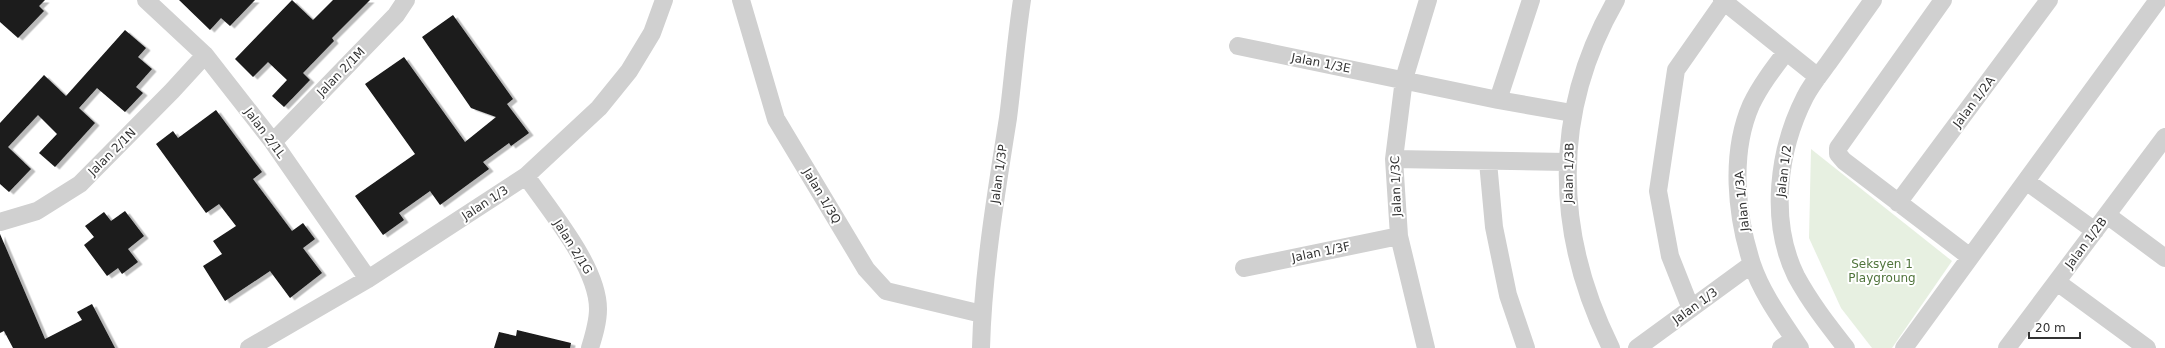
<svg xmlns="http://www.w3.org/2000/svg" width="2165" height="348" viewBox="0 0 2165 348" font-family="'DejaVu Sans',sans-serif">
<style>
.green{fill:#e7f0e1}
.building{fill:#1a1a1a;filter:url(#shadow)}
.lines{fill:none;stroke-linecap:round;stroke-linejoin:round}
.minor{stroke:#d0d0d0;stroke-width:18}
.labels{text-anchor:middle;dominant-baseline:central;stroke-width:4;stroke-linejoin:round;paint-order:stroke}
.street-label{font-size:12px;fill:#333;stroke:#fff}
.park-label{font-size:12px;fill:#4f743b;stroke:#fff}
</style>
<defs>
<filter id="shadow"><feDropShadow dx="4.5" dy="2.5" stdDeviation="0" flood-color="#0004"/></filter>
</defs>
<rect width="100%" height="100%" fill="#fff"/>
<path class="green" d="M1811,149L1952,261L1892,348H1872L1841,308L1809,238Z"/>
<path class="building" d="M0,0H45L39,6L44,11L18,38L0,22Z
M179,0H255L230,26L221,18L210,30Z
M292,0L313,20L333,0H370L332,38L334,41L303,73L310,80L284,107L272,96L287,80L268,62L253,77L235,59Z
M453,15L513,99L507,104L529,133L511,146L509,143L483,162L489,169L440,205L430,191L399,213L404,220L383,235L355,196L415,154L365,84L404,57L465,142L496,117L471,108L422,37Z
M125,30L146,48L138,57L152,69L136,87L143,93L125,112L97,88L79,108L95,123L55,167L39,153L57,134L38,115L8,147L31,169L9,192L0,184V123L44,75L66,96Z
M216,110L262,172L253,179L292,231L303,223L315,239L303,248L322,273L290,298L270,271L225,301L203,266L222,254L213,241L236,226L219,204L206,213L156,144L173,131L178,138Z
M125,211L144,236L128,249L138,262L122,274L118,268L107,276L84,245L94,237L85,226L104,212L111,221Z
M0,234L45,339L82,320L77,312L92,304L115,348H13L4,331L0,333Z
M517,330L571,343L570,348H494L499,332L516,336Z"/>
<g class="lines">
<path class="minor" d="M146,0L205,55L273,142L368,279
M741,0L776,119L866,269L886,291L982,314
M1722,0L1818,77
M1943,0L1838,148V154L1844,161L1970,257
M1238,46L1498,100L1572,113
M1786,52C1773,69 1760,86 1751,105C1730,153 1736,215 1752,264C1762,294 1783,322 1800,348
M1498,100L1531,0
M273,142L396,15L406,0
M1394,159L1567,162
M1488,162L1494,227L1508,295L1526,348
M526,176C550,211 598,267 598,309C598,322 594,335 590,348
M2026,181L2095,231
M1898,203L2049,0
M2107,215L2165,258
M0,222L37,211L80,184L172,91L205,55
M1244,268L1399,236
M2057,282L2147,348
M1691,309L1670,256L1658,191L1676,70L1725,0
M249,348L368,279L526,176L599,108L629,71L652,33L664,0
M981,348C983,271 996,194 1008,118C1013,79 1016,39 1022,0
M1426,348L1399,236L1394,159L1404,79L1428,0
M1611,348C1554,233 1551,113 1616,0
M1637,348L1752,264
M1781,348L1794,339
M1846,348C1828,325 1810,302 1796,276C1769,221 1778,150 1805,97C1811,85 1821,73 1829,62C1844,41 1858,21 1873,0
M1904,348L2158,0
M2007,348L2165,137"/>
</g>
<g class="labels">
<g class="street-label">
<text transform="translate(1321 63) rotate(11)">Jalan 1/3E</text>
<text transform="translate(341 72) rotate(-46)">Jalan 2/1M</text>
<text transform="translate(1974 102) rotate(-53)">Jalan 1/2A</text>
<text transform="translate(265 133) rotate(53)">Jalan 2/1L</text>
<text transform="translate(112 152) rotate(-45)">Jalan 2/1N</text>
<text transform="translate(1784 171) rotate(-83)">Jalan 1/2</text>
<text transform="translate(1569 173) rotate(-89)">Jalan 1/3B</text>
<text transform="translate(999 174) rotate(-82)">Jalan 1/3P</text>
<text transform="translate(1396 186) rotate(-92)">Jalan 1/3C</text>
<text transform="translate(822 196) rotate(59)">Jalan 1/3Q</text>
<text transform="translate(1742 201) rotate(-96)">Jalan 1/3A</text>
<text transform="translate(485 203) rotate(-33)">Jalan 1/3</text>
<text transform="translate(2086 243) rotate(-53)">Jalan 1/2B</text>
<text transform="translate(573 247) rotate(58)">Jalan 2/1G</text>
<text transform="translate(1321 252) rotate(-12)">Jalan 1/3F</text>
<text transform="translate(1695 306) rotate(-36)">Jalan 1/3</text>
</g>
<g class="park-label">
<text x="1882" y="264">Seksyen 1<tspan x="1882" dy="14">Playgroung</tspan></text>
</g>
</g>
<path d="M2029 332v6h51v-6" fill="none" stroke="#333333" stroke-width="2"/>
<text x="2035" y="332" font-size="12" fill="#333333" stroke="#ffffff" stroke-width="3" paint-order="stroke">20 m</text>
</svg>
